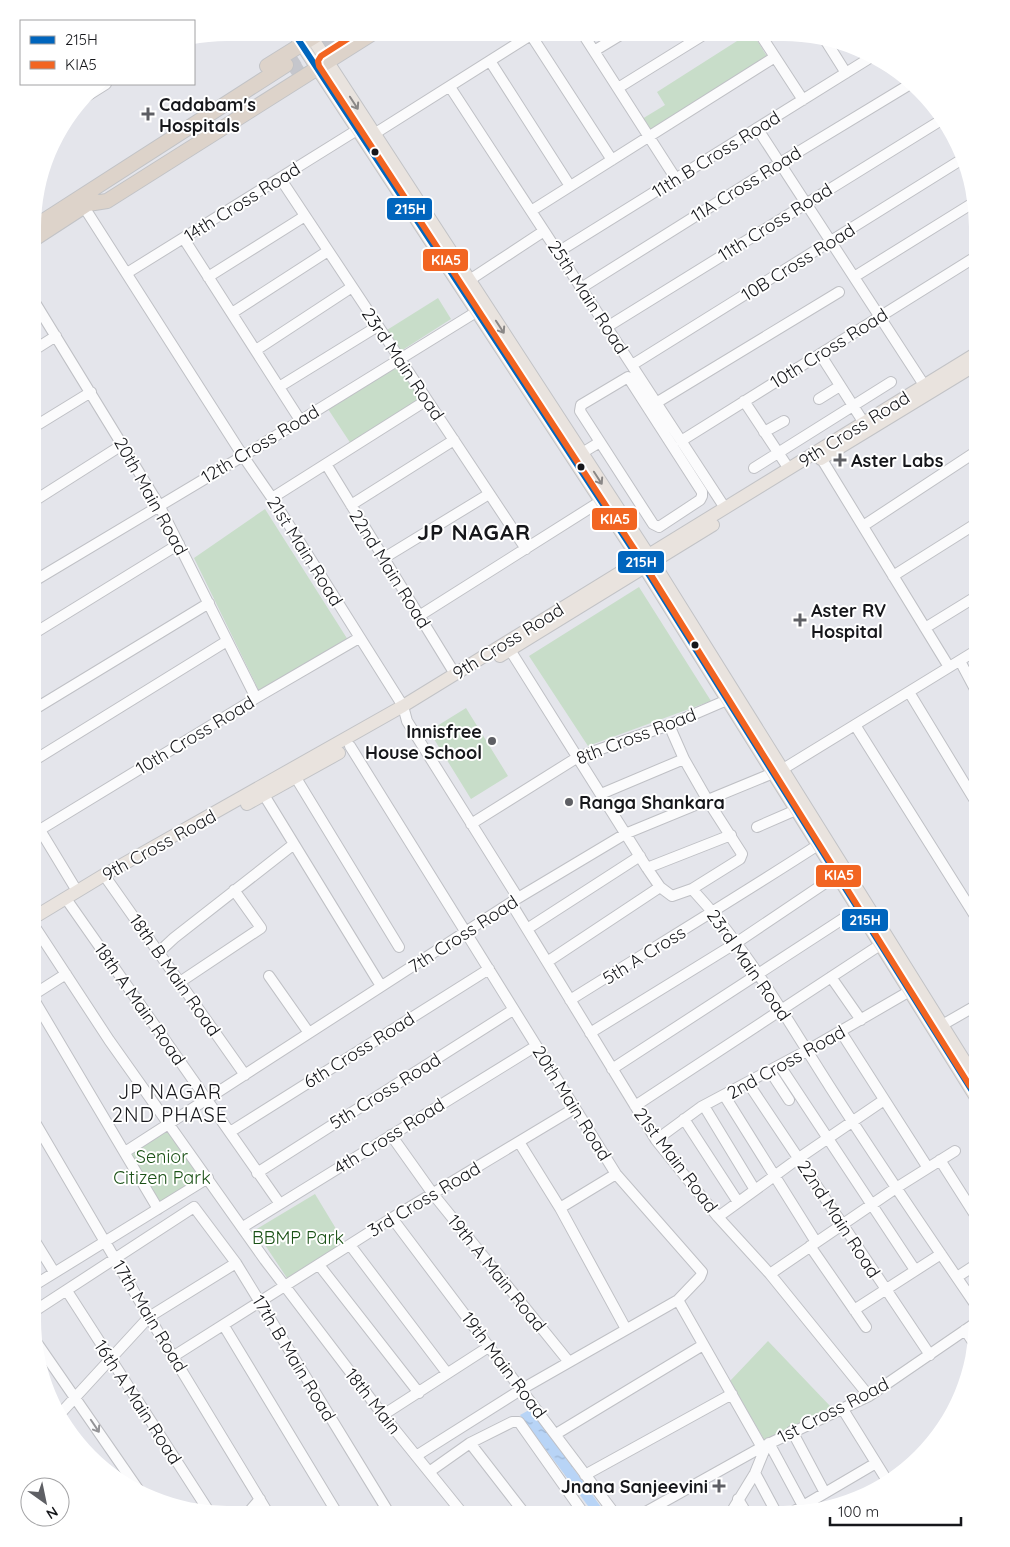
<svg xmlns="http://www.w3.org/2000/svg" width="1010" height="1547" viewBox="0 0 1010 1547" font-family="Quicksand,sans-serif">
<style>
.park{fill:#c8ddc9}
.water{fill:url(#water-ripples)}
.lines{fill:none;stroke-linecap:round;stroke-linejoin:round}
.highway-tunnel{stroke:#c5c6cc;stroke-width:14;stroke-dasharray:14 7;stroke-linecap:butt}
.minor-casing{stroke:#bfc0c5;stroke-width:12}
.major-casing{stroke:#c2c3c6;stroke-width:14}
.highway-casing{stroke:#c2c3c6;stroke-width:16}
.minor{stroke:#fbfbfc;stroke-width:10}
.major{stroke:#e9e3de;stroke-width:12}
.highway{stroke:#ddd3ca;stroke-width:14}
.bus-1-casing{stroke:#fff;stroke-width:10}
.bus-2-casing{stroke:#fff;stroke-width:10}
.bus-1{stroke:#0065bd;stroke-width:6}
.bus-2{stroke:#f26522;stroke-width:6}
.oneway{stroke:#8a8786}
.oneway2{stroke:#949497}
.poi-dot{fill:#5e5f64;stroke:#fff;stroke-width:2}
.bus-dot{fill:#16171b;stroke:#fff;stroke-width:2}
.labels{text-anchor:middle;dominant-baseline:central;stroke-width:4;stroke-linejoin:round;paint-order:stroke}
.poi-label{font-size:18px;font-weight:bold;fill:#16171b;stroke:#fff;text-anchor:start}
.street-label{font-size:18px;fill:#16171b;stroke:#fff}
.park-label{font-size:18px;fill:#1b5217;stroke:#fff}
.quarter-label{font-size:20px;letter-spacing:1px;fill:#16171b;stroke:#fff}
.district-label{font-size:22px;font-weight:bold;letter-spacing:1px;fill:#16171b;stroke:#fff}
.line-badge{stroke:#fff;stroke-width:2}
.badge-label{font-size:14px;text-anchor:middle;font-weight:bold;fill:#fff}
</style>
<defs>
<pattern id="water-ripples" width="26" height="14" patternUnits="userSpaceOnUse" patternTransform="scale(1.25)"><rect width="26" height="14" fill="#b8d4f6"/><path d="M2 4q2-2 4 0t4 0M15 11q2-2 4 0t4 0" fill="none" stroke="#9db5d2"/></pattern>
</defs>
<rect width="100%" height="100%" fill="#e4e5eb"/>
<path class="park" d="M748,34H753L768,58L650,132L642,119L665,105L657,92Z
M438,298L451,319L401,351L387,330Z
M398,365L420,400L351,444L328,409Z
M265,509L348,640L259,691L194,558Z
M639,587L711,701L588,746L529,656Z
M466,708L508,776L471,799L429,731Z
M166,1127L200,1177L157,1206L123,1156Z
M315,1194L344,1242L287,1278L255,1230Z
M768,1341L831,1407L765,1441L730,1381Z"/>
<path class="water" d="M531,1409L606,1514H594L520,1415Z"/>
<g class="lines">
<path class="highway-tunnel" d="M286,65L336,33
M292,75L349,38"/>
<g class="minor-casing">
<path id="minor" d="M583,34L676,179
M760,34L803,100
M531,35L612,160
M824,38L846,73
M594,51L622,34
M490,61L570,186
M450,87L725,508
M618,88L705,34
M87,96L106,84
M757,128L928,391
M374,134L534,33
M280,178L526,549
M84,207L243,456L272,498L403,706L407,721L518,898
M531,211L775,57
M184,239L300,420
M558,252L873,56
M127,273L357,130
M208,277L305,216
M854,277L973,203
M465,283L544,231
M581,288L780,163L912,83
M34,301L159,505L256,698
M232,313L328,251
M607,327L943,119
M34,350L56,336
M256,350L352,287
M820,354L864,423
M632,365L964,158
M628,377L702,492V496L700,500L659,527L653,524L580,411L581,405Z
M279,387L378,326
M819,399L840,386
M744,401L789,469
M656,403L839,292
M34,427L91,392
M764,432L784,421
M681,441L977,256
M582,453L600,442
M818,453L949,667
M326,464L455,674
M754,468L891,382
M272,498L427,400
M34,501L122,445
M351,505L454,440
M863,526L977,451
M384,558L489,494
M893,576L977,523
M34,581L243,456L481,309
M419,616L601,501
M925,628L977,596
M33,634L179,544
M510,650L647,868L660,887L672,896L692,889L740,859L742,854L708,801L684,759L669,725
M960,661L977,693
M909,692L977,804
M33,710L209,603
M855,725L977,919
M350,746L616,1174L702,1272L700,1277L678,1300L522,1389L416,1456
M33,761L227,641
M293,773L399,947
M601,794L684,759
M264,795L381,986
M471,824L578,757L669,725L727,700
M757,827L796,810
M40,830L77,891
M33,834L256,698L359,638
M647,868L731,835
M104,875L245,1075
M692,889C747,948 787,1020 830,1087C878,1162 927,1234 977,1307
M69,903L280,1204
M511,903L656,1140L718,1217L770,1274L869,1396
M33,924L109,1040L265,1260L383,1415L463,1514
M527,929L640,856
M159,952L174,938L294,844
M547,962L660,887
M269,976L309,1033
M831,977L861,1020
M180,982L261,928L234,890
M33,995L66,974
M33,998L158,1209
M570,1000C653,948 736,898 818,845
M937,1028L977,1005
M841,1032L928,1168
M590,1033L736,943L837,875
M780,1066L915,1270
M612,1069L858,909
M770,1071L789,1100
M748,1083L930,1355
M724,1095L816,1242
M635,1106L880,945
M704,1106L755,1190
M33,1119L149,1317L268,1513
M684,1119L738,1202
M230,1132L489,969
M391,1135L433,1194L569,1362
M656,1140L701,1107L808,1050L915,988
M519,1142L560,1208L626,1329
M125,1152L518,898L625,834L783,769L977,650
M940,1160L977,1218
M257,1173L513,1010
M560,1208L616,1174
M718,1217L799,1158L884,1100
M392,1218L615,1514
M243,1227L536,1046
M33,1238L54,1272
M350,1245L447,1373
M810,1246L866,1327
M319,1265L419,1393
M770,1274L896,1188L955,1151
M957,1277L977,1264
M33,1286L208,1178
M67,1291L210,1513
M678,1300L764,1451L755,1473L730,1514
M854,1310L941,1254
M33,1312L194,1207L236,1263L389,1513
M224,1326L337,1513
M965,1330L975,1345
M37,1343L140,1492
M174,1356L392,1218L575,1108
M842,1408L888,1482
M59,1415L149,1317L236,1263
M383,1415L490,1346
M792,1431L825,1493
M556,1434L703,1345
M470,1443L525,1514
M769,1443L803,1506
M429,1472L470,1443L512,1422H519L584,1514
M755,1473L777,1514
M585,1475L732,1394
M738,1499L747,1514
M248,1513L260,1499
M791,1513L876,1463
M642,1514L762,1447L869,1396L977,1322"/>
</g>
<g class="major-casing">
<path id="major" d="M294,33L644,567L977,1099
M309,33L653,562L977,1081
M821,459L977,364
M500,656L713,525
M247,804L339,753
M33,918L104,875L403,706L977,353"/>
</g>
<g class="highway-casing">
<path id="highway" d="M267,66L320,33
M88,204L107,201L373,33
M34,227L286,65
M34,239L94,200"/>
</g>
<use href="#minor" class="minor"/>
<use href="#major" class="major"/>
<use href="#highway" class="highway"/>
<g class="bus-1-casing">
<path id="bus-1" d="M294,33L644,567L977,1099"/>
</g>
<g class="bus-2-casing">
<path id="bus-2" d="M357,33L321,56L318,61L319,66L646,567L970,1086"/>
</g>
<use href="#bus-1" class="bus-1"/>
<use href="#bus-2" class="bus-2"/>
</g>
<defs><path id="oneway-shaft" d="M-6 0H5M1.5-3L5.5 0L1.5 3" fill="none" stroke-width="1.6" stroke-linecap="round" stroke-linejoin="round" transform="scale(1.25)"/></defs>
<g class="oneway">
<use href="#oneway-shaft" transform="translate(354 103) rotate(57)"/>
<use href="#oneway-shaft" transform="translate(500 327) rotate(57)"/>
<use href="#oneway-shaft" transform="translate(598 478) rotate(57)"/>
</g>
<use class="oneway2" href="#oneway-shaft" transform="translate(95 1426) rotate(56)"/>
<g class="poi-dot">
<path d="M145.5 106.5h5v5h5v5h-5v5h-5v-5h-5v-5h5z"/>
<path d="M837.5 452.5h5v5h5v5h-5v5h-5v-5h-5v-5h5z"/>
<path d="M797.5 612.5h5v5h5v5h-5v5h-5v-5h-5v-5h5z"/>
<circle cx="492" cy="741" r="5"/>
<circle cx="569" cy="802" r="5"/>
<path d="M716.5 1478.5h5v5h5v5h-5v5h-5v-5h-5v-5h5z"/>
</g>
<g class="bus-dot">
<circle cx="375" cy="152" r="4.5"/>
<circle cx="581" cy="467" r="4.5"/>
<circle cx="695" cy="645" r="4.5"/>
</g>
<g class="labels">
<g class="poi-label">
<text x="159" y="104">Cadabam's<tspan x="159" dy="21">Hospitals</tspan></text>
<text x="851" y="460">Aster Labs</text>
<text x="811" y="610">Aster RV<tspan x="811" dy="21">Hospital</tspan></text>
<text x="482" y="731" text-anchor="end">Innisfree<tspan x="482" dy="21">House School</tspan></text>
<text x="579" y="802">Ranga Shankara</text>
<text x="708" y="1486" text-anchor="end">Jnana Sanjeevini</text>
</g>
<g class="street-label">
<text transform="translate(716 154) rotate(-32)">11th B Cross Road</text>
<text transform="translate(746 184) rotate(-32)">11A Cross Road</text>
<text transform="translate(242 202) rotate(-32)">14th Cross Road</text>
<text transform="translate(775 222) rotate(-32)">11th Cross Road</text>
<text transform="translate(798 262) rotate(-32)">10B Cross Road</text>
<text transform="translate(588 297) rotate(57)">25th Main Road</text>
<text transform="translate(829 348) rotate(-32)">10th Cross Road</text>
<text transform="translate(403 364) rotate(56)">23rd Main Road</text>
<text transform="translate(854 429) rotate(-32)">9th Cross Road</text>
<text transform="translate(260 444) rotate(-31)">12th Cross Road</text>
<text transform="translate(151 496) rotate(61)">20th Main Road</text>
<text transform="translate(305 551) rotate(58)">21st Main Road</text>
<text transform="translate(390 569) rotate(58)">22nd Main Road</text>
<text transform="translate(508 641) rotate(-32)">9th Cross Road</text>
<text transform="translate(195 735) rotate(-31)">10th Cross Road</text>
<text transform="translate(636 736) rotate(-21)">8th Cross Road</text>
<text transform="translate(159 845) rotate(-29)">9th Cross Road</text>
<text transform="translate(463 934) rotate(-33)">7th Cross Road</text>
<text transform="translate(644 955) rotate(-32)">5th A Cross</text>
<text transform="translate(749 965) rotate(55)">23rd Main Road</text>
<text transform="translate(175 975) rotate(55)">18th B Main Road</text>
<text transform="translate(140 1004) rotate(55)">18th A Main Road</text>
<text transform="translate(359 1050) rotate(-32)">6th Cross Road</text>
<text transform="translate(786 1062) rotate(-29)">2nd Cross Road</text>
<text transform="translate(385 1091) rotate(-32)">5th Cross Road</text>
<text transform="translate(572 1103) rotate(58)">20th Main Road</text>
<text transform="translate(389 1136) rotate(-32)">4th Cross Road</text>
<text transform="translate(676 1160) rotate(53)">21st Main Road</text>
<text transform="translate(424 1199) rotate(-31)">3rd Cross Road</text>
<text transform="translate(839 1219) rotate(57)">22nd Main Road</text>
<text transform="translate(497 1273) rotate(51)">19th A Main Road</text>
<text transform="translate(150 1316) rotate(59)">17th Main Road</text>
<text transform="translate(294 1358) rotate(59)">17th B Main Road</text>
<text transform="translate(504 1365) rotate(53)">19th Main Road</text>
<text transform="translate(373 1401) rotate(52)">18th Main</text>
<text transform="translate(138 1402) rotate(57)">16th A Main Road</text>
<text transform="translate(833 1410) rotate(-27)">1st Cross Road</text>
</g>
<g class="park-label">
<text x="162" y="1156">Senior<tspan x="162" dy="21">Citizen Park</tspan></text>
<text x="298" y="1237">BBMP Park</text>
</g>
<g class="quarter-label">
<text x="170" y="1091">JP NAGAR<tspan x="170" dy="23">2ND PHASE</tspan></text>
</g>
<g class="district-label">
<text x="474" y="532">JP NAGAR</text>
</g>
</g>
<path d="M0 0H1010V1547H0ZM227 41H783A186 186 0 0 1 969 227V1320A186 186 0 0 1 783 1506H227A186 186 0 0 1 41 1320V227A186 186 0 0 1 227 41Z" fill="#fff" fill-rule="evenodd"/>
<g class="line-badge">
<rect x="386" y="197" width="47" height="24" rx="5" fill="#0065bd"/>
<rect x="422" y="248" width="47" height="24" rx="5" fill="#f26522"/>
<rect x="591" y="507" width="47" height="24" rx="5" fill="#f26522"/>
<rect x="617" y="550" width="48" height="24" rx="5" fill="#0065bd"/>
<rect x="815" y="864" width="47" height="24" rx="5" fill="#f26522"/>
<rect x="841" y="908" width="48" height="24" rx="5" fill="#0065bd"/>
</g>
<g class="badge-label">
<text x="410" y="214">215H</text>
<text x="446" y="265">KIA5</text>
<text x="615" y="524">KIA5</text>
<text x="641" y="567">215H</text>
<text x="839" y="880">KIA5</text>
<text x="865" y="925">215H</text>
</g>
<rect x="20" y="20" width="175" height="65" fill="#ffffff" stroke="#a2a2a4"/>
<rect x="30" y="36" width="25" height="8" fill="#0065bd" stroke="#a2a2a4"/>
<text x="65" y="45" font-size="15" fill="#16171b">215H</text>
<rect x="30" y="61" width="25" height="8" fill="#f26522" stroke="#a2a2a4"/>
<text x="65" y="70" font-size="15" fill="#16171b">KIA5</text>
<g transform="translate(45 1502) rotate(147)"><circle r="24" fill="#ffffff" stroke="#a2a2a4"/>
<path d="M0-4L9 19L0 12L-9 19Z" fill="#5e5f64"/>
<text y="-8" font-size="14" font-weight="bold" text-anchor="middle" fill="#16171b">N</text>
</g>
<path d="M830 1517v8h131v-8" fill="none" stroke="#16171b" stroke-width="2.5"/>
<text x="838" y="1517" font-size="15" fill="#16171b" stroke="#ffffff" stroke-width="4" paint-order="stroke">100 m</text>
</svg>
